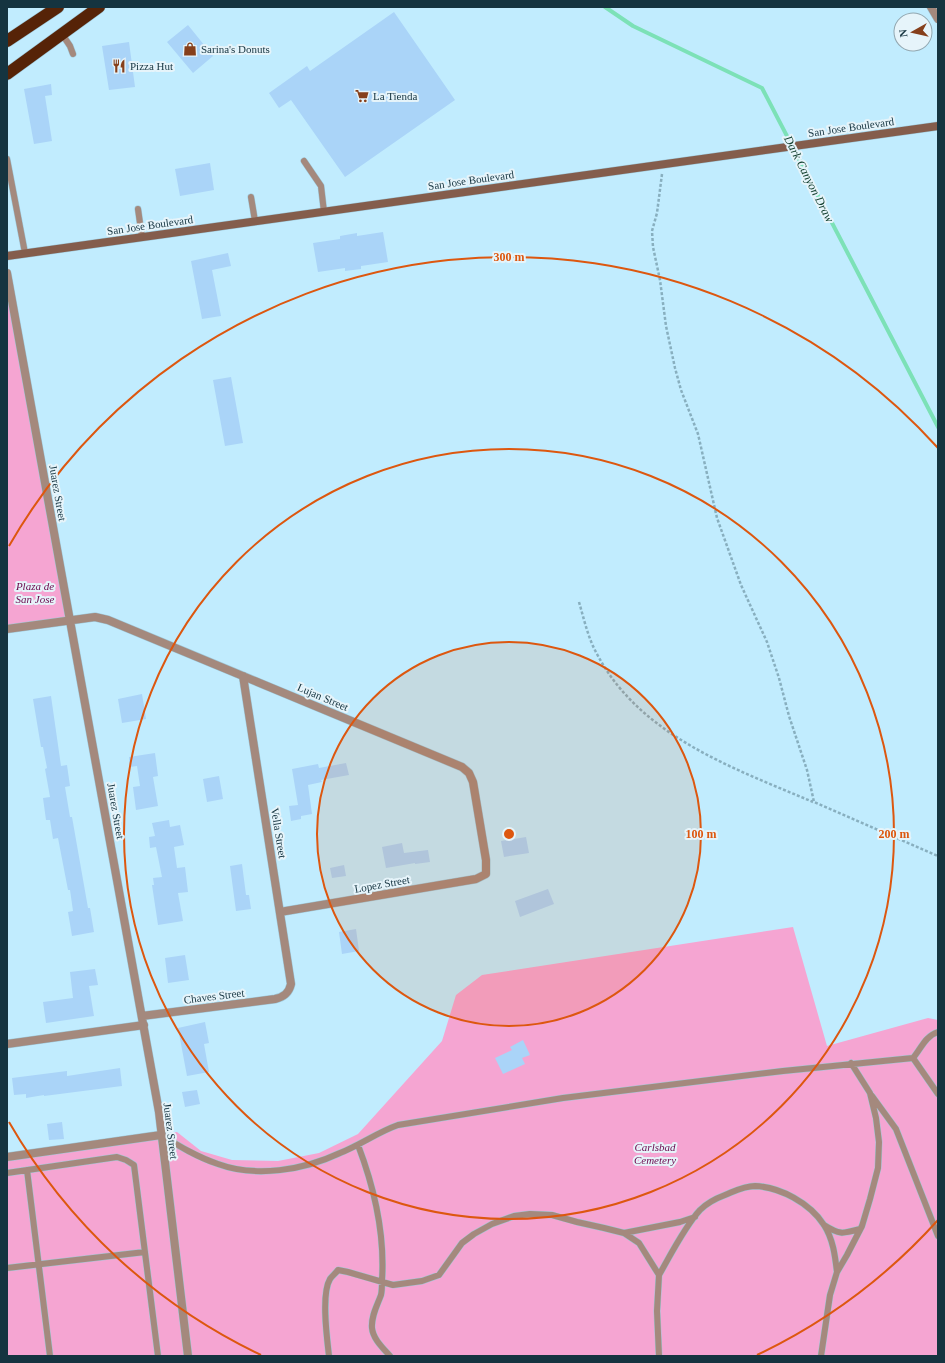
<svg xmlns="http://www.w3.org/2000/svg" width="945" height="1363" viewBox="0 0 945 1363" font-family="'Times New Roman',serif">
<style>
.green{fill:#f5a5d2}
.lines{fill:none;stroke-linecap:round;stroke-linejoin:round}
.stream{stroke:#7ce1b7;stroke-width:4}
.building{fill:#aad4f8}
.lane-casing{stroke:#9fc7d8;stroke-width:7}
.street-casing{stroke:#9fc7d8;stroke-width:9}
.secondary-casing{stroke:#9fc7d8;stroke-width:9}
.highway-casing{stroke:#9fc7d8;stroke-width:13}
.path{stroke:#88afbf;stroke-width:2.5;stroke-dasharray:3 2;stroke-linecap:butt}
.lane{stroke:#a4897d;stroke-width:6}
.street{stroke:#a4897d;stroke-width:8}
.secondary{stroke:#845d4c;stroke-width:8}
.highway{stroke:#562307;stroke-width:12}
.ring{fill:none;stroke:#dd570f;stroke-width:2}
.labels{text-anchor:middle;dominant-baseline:central;stroke-width:4;stroke-linejoin:round;paint-order:stroke}
.poi-label{font-size:11px;fill:#153440;stroke:#e6f4fa;text-anchor:start}
.street-label{font-size:11px;fill:#153440;stroke:#e6f4fa}
.park-label{font-size:11px;font-style:italic;fill:#6b094d;stroke:#e6f4fa}
.water-label{font-size:12px;font-style:italic;fill:#13402f;stroke:#e6f4fa}
.centre{fill:#dd570f;stroke:#e6f4fa;stroke-width:2}
.ring-label{font-size:12px;text-anchor:middle;font-weight:bold;fill:#dd570f;stroke:#e6f4fa;stroke-width:4;stroke-linejoin:round;paint-order:stroke}
</style>
<rect width="100%" height="100%" fill="#c1ecfe"/>
<path class="green" d="M7,273L69,620L7,629Z
M793,927L827,1046L928,1018L938,1020V1356H7V1157L177,1132L201,1151L232,1160L278,1161L319,1153L358,1134L442,1041L456,995L482,975Z"/>
<g class="lines">
<path class="stream" d="M605,7L633,26L762,88L938,427"/>
</g>
<path class="building" d="M394,12L455,100L345,177L291,100L279,108L269,93L307,66L310,71Z
M188,25L213,56L193,73L167,42Z
M129,42L135,87L109,90L102,46Z
M51,84L52,95L45,96L52,141L34,144L24,89Z
M210,163L214,190L180,196L175,169Z
M383,232L388,262L361,266V269L345,271V268L318,272L313,243L340,239V236L357,233V236Z
M228,253L231,266L212,270L221,316L202,319L191,261Z
M231,377L243,443L225,446L213,380Z
M142,694L146,719L122,723L118,699Z
M51,696L61,766L67,765L70,786L65,787L70,817H72L88,908H90L94,932L72,936L68,912L73,911L70,890H68L58,838L53,839L50,820H46L43,798L50,797L45,769L47,768L43,747H41L33,699Z
M155,753L158,776L153,777L158,806L136,810L133,787L140,786L137,766L130,767L129,757Z
M346,763L349,775L321,780L322,782L308,785L312,814L301,816V819L291,821L289,806L298,805L292,769L318,764L319,768Z
M219,776L223,799L207,802L203,779Z
M169,820L170,827L180,825L184,845L174,847L177,868L185,867L188,892L178,893L183,921L158,925L152,885H154L153,878L162,877L156,847L150,848L149,837L155,836L152,823Z
M526,837L529,853L504,857L501,841Z
M402,843L404,853L428,850L430,862L415,864V863L386,868L382,847Z
M242,864L246,895H249L251,909L236,911L230,866Z
M344,865L346,876L332,878L330,868Z
M548,889L554,904L520,917L515,901Z
M356,929L359,951L342,954L339,932Z
M185,955L189,980L168,983L165,958Z
M95,969L98,985L89,986L94,1016L46,1023L43,1002L73,998L70,972Z
M205,1022L209,1043L204,1044L209,1072L187,1076L178,1028Z
M523,1040L530,1055L522,1058L525,1064L503,1074L495,1058L512,1050L510,1047Z
M120,1068L122,1086L44,1096V1095L26,1098V1094L14,1095L12,1078L67,1071V1076Z
M197,1090L200,1104L185,1107L182,1092Z
M62,1122L64,1139L49,1140L47,1124Z"/>
<g class="lines">
<g class="lane-casing">
<path id="lane" d="M62,34L70,46L73,54
M7,159L25,253
M304,161L321,186L324,212
M251,197L255,221
M138,209L142,237
M913,1058L938,1094
M872,1096L896,1129L938,1236
M161,1135C179,1146 197,1157 218,1164C256,1178 304,1170 340,1153C360,1145 378,1132 398,1125L563,1098L783,1071L913,1058C921,1049 925,1036 938,1032
M358,1145C374,1187 385,1234 382,1280C382,1285 382,1291 381,1295C377,1306 371,1316 372,1328C373,1339 383,1348 390,1356
M27,1170L50,1356
M7,1173L117,1157L126,1160L134,1165L158,1356
M824,1225C840,1235 842,1234 860,1229
M624,1233L680,1222L695,1217
M7,1268L145,1252
M659,1275C670,1256 685,1226 700,1210C706,1204 717,1198 725,1195C735,1191 744,1186 755,1186C780,1187 810,1203 824,1225C833,1239 835,1255 837,1272
M329,1356C327,1338 321,1294 330,1279C332,1276 336,1273 338,1270L348,1272L393,1285L422,1281L439,1275L462,1243L474,1234L492,1224L514,1216L530,1214L552,1215L577,1222L604,1228L624,1233L639,1243L659,1275L657,1311L659,1356
M821,1356L830,1295L837,1272L847,1255L862,1226L870,1199L878,1168L879,1142L876,1118L870,1093L851,1063"/>
</g>
<g class="street-casing">
<path id="street" d="M931,7L938,19
M7,273L159,1112L188,1356
M7,629L95,617L108,620L462,767L469,773L473,782L486,860V874L476,879L280,912
M142,1016L275,999C284,997 289,993 291,984L243,676
M7,1044L144,1025
M7,1157L161,1135"/>
</g>
<g class="secondary-casing">
<path id="secondary" d="M7,256L938,126"/>
</g>
<g class="highway-casing">
<path id="highway" d="M7,41L58,7
M7,74L99,7"/>
</g>
<path class="path" d="M662,174L657,213L652,231L653,247L660,280L666,326L675,368L681,390L698,434L717,518L741,585L767,642L779,678L789,716L807,770L814,802L938,856
M579,602C584,619 588,638 597,654C640,736 733,768 813,802"/>
<use href="#lane" class="lane"/>
<use href="#street" class="street"/>
<use href="#secondary" class="secondary"/>
<use href="#highway" class="highway"/>
</g>
<circle cx="509" cy="834" r="192" fill="#dd570f" fill-opacity=".12"/>
<g class="ring">
<circle cx="509" cy="834" r="192"/>
<circle cx="509" cy="834" r="385"/>
<path d="M938 1220A577 577 0 0 1 757 1355M261 1355A577 577 0 0 1 9 1122M9 546A577 577 0 0 1 938 448"/>
</g>
<defs>
<g id="shop-bare" transform="scale(1.08)"><path d="M-5-2.5h2.3a2.7 3.5 0 0 1 5.4 0H5L5.5 6h-11ZM-1.5-2.5h3a1.5 2.3 0 0 0-3 0Z" fill="#863f1b" stroke="#e6f4fa" stroke-width="2.5" paint-order="stroke"/></g>
<g id="restaurant-bare" transform="scale(1.08)"><path d="M-5-6h1v4h1v-4h1v4h1v-4h1v5L-1.5 .5V6h-2V.5L-5-1ZM5-6V6H3V1.5H1.5Q1.5-4 5-6Z" fill="#863f1b" stroke="#e6f4fa" stroke-width="2.5" paint-order="stroke"/></g>
<g id="supermarket-bare" transform="scale(1.08)"><path d="M-6-5.5h2.5l.6 2H6L4.5 2H-2.5L-4.4-4H-6ZM-1.5 3.2a1.3 1.3 0 1 0 .1 0ZM3 3.2a1.3 1.3 0 1 0 .1 0Z" fill="#863f1b" stroke="#e6f4fa" stroke-width="2.5" paint-order="stroke"/></g>
</defs>
<g fill-rule="evenodd">
<use href="#shop-bare" x="190" y="49"/>
<use href="#restaurant-bare" x="119" y="66"/>
<use href="#supermarket-bare" x="362" y="96"/>
</g>
<g class="labels">
<g class="poi-label">
<text x="201" y="49">Sarina's Donuts</text>
<text x="130" y="66">Pizza Hut</text>
<text x="373" y="96">La Tienda</text>
</g>
<g class="street-label">
<text transform="translate(851 127) rotate(-8)">San Jose Boulevard</text>
<text transform="translate(471 180) rotate(-8)">San Jose Boulevard</text>
<text transform="translate(150 225) rotate(-8)">San Jose Boulevard</text>
<text transform="translate(58 493) rotate(80)">Juarez Street</text>
<text transform="translate(323 697) rotate(23)">Lujan Street</text>
<text transform="translate(116 811) rotate(80)">Juarez Street</text>
<text transform="translate(279 833) rotate(81)">Vella Street</text>
<text transform="translate(382 884) rotate(-10)">Lopez Street</text>
<text transform="translate(214 996) rotate(-7)">Chaves Street</text>
<text transform="translate(171 1131) rotate(83)">Juarez Street</text>
</g>
<g class="park-label">
<text x="35" y="586">Plaza de<tspan x="35" dy="13">San Jose</tspan></text>
<text x="655" y="1147">Carlsbad<tspan x="655" dy="13">Cemetery</tspan></text>
</g>
<g class="water-label">
<text transform="translate(809 179) rotate(63)">Dark Canyon Draw</text>
</g>
</g>
<circle cx="509" cy="834" r="6" class="centre"/>
<g class="ring-label">
<text x="509" y="261">300 m</text>
<text x="701" y="838">100 m</text>
<text x="894" y="838">200 m</text>
</g>
<rect width="945" height="1363" fill="none" stroke="#153440" stroke-width="16"/>
<g transform="translate(913 32) rotate(262)"><circle r="19" fill="#e6f4fa" stroke="#92a7b0"/>
<path d="M0-3L7 15L0 10L-7 15Z" fill="#863f1b"/>
<text y="-6" font-size="11" font-weight="bold" text-anchor="middle" fill="#153440">N</text>
</g>
</svg>
